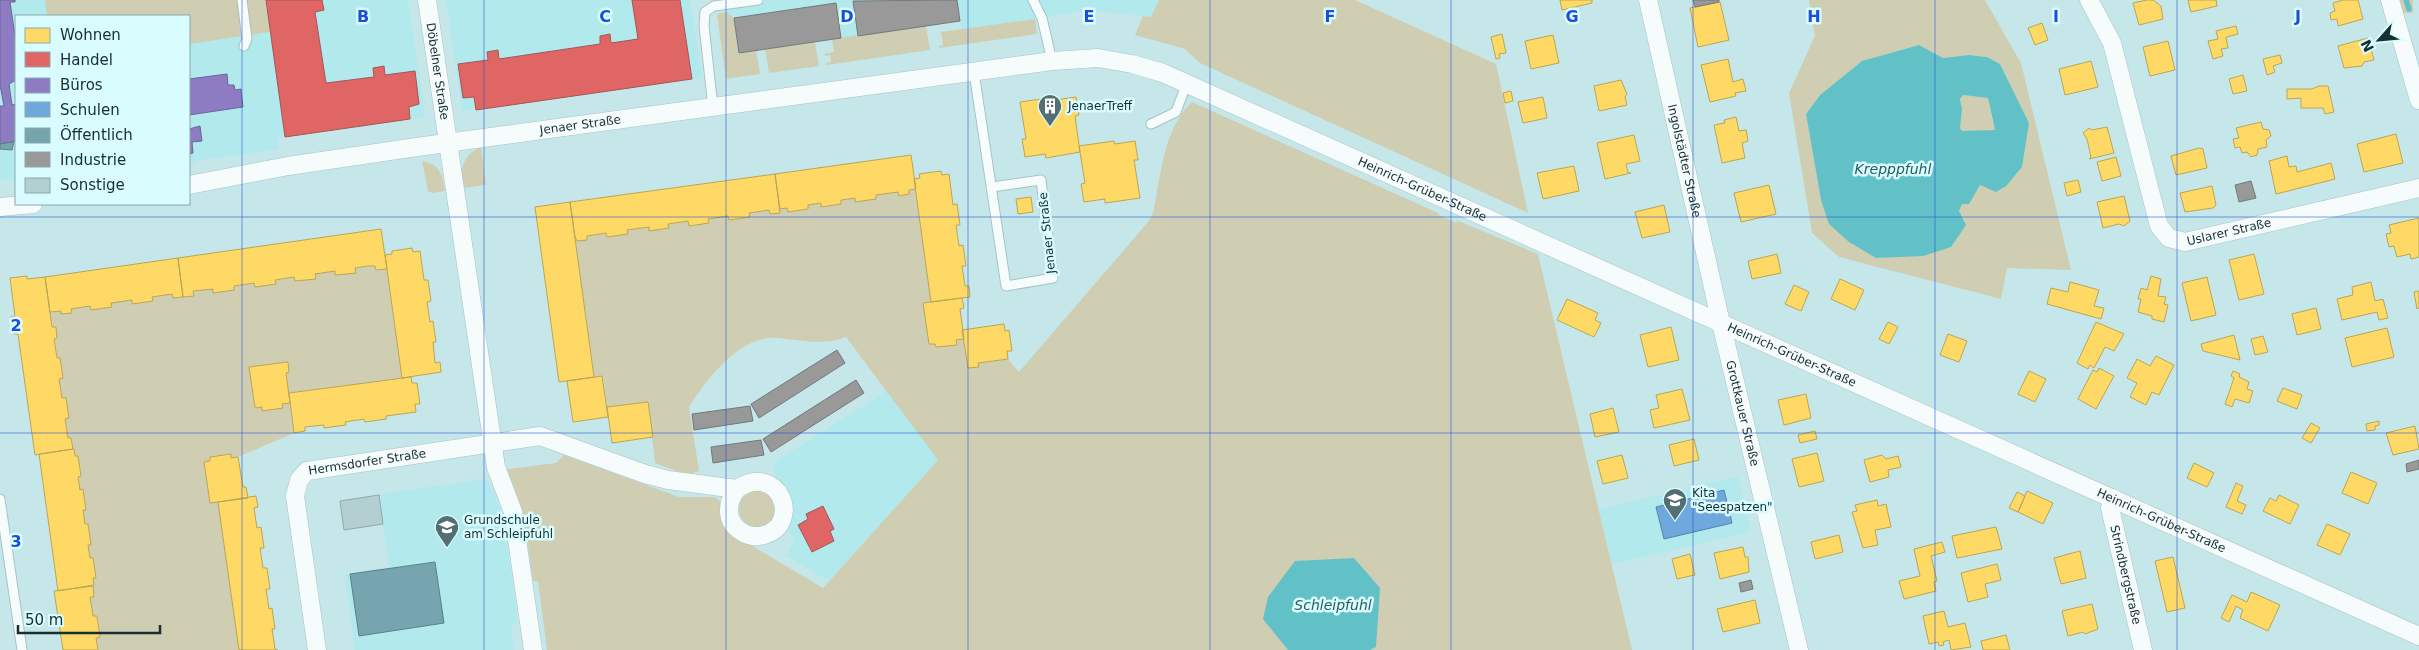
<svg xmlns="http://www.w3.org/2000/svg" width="2419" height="650" viewBox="0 0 2419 650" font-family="'DejaVu Sans',sans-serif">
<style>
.built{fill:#b1e9ed}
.green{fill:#cfceb3;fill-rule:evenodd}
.water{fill:#62c1c7;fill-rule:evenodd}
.homes{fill:#ffd966;stroke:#b9a656}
.shops{fill:#e06666;stroke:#a35656}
.offices{fill:#8e7cc3;stroke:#6a6597}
.schools{fill:#6fa8dc;stroke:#5484a9}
.public{fill:#76a5af;stroke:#598289}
.industry{fill:#999;stroke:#72797a}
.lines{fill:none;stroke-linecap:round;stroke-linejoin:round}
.stream{stroke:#62c1c7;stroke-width:5.5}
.building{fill:#b4cfd1;stroke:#8ea9aa}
.lane-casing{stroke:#a8c3c5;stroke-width:11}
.street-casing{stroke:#a8c3c5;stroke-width:19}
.lane{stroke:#f6fbfc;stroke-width:9}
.street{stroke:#f6fbfc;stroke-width:18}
.grid{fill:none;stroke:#1d4ed8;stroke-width:1;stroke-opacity:0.55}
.labels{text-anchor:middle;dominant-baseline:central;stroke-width:5;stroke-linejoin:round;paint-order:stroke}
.street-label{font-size:12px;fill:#162f31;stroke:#d8fcff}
.poi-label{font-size:12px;fill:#162f31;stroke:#d8fcff;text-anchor:start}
.water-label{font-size:14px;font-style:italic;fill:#295b5e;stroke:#d8fcff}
.grid-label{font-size:16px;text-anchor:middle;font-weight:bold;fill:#1d4ed8;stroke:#d8fcff;stroke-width:5;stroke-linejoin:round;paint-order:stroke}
</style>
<rect width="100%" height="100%" fill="#c5e7e9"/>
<path class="built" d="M0,0H408L425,117L277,137L279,149L195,161L189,169V16H16V178L0,180Z
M446,0H690L702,78L462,111Z
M725,0H1159L1151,17L1087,10L962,31L960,21L739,53L734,18L727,12Z
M887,391L938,460L829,581L786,556L796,539L785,529L792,514V504L784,485L776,479L773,463Z
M1738,477L1751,532L1612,564L1599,509Z
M487,479L501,510L505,529L518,623L511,625L514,650H355L345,574L389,567L379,494Z"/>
<path class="green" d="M45,0H266L270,32L189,44V16H47Z
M1159,0H1355L1496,64L1528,213L1200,63L1185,49L1135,35L1143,16L1151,17Z
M1809,0H1985L2021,63L2071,270L2007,268L2001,299L1839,257L1812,233L1789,93L1815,36ZM1919,45L1943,58L1969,55L1987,57L2000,64L2029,123H1993L1988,98L1963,95L1960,99L1962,109L1953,149L1821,200L1806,114L1820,95L1862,61Z
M2398,0H2413V13H2402Z
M727,12L734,18L739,52L756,50L760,74L726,79L717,15L720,13Z
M1035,19L1037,34L939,48V46L943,45L941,32Z
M926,26L930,50L827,65L826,63L831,62L830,55L825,56L824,54L834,52L832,39Z
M815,42L819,66L769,73L765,49Z
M1192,102L1438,213L1439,215L1457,223L1456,220L1538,254L1632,650H547L538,581H533L523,512L507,469L556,463L564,455L679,497H715L720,501L737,537L823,588L938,460L846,337C826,346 799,340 777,338C740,335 707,379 689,407L699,471L687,475L655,463L648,402L607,407L603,376L594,377L575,237L577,241L587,240V236L606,233L607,237L627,234V230L649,227V230L669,228L668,224L688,221L689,226L709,223L708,219L728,216L729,220L750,217L749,213L769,210L770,214L780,213V209L787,208L788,212L808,209V205L821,203L822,207L841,204V200L855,198V202L876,199V195L898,192L899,195L909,194V190L916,189L931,302L924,303L929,344H935L936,347L956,345V340L964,339L968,368L978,367V363L1008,359L1019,372L1148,222L1153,213C1161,176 1163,129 1192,102Z
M481,147L486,185L462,188C460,170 462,155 481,147Z
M422,161C440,163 443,176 445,191L432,193L428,191Z
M375,266L376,270L387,269L402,378L289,393L286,373L289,372L288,362L250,367L255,408L262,407L263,411L283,408L282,404L290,403L294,433L238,457L231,458V455L210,457V461L204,462L210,503L218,502L239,650H98L96,638L100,637L98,616H93L90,597L94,596L93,578H96L93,558H90L88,545L91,544L88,524H85L83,510L86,509L83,490H80L78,477L81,476L78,456H75L71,438H68L65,419L69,418L66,398H62L59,379L63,378L60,358H57L54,339L57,338L56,327H52L50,312L61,311V314L71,313V309L90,306L91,310L111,307V303L132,300V304L152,301V297L172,294L173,298L194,296L193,291L213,289V293L234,290V286L254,283L255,287L275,284V280L294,277L295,281L315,279V274L335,271L336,275L356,273L355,268Z
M739 509a18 18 0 1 1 36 0a18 18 0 1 1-36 0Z"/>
<path class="water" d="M1919,45L1943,58L1969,55L1987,57L2000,64L2029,123L2022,167L2006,186L1996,192L1980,185L1969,204H1962L1959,211L1966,225L1951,247L1923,256L1876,258L1849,242L1829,224L1821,200L1806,114L1820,95L1862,61ZM1963,95L1988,98L1995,130L1962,131L1960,128L1962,109L1960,99Z
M1354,558L1380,588L1376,647L1370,650H1288L1263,619L1268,597L1295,561Z"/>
<path class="homes" d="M1560,0H1592V3L1562,10Z
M2147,0H2153L2161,6L2163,19L2139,25L2133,3Z
M2188,0H2216L2217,6L2191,12Z
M2343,0H2358L2363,19L2338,26L2337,19L2331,20L2330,13L2335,11L2333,3Z
M1720,2L1729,40L1698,47L1690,8Z
M2042,23L2048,40L2035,45L2028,28Z
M2236,26L2238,34L2226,37L2228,48L2221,49L2223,56L2213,59L2208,41L2218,39L2216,31Z
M1502,34L1506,53L1499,54L1500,58L1496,59L1491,37Z
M1553,35L1559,63L1531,69L1525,41Z
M2368,38L2374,60L2364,62L2362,66L2344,68L2338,46Z
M2168,41L2175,70L2150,76L2143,47Z
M2280,55L2282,63L2273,66L2275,72L2267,75L2263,59Z
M1728,59L1733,82L1743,79L1746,91L1735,93L1736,96L1710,102L1701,65Z
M2091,61L2098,87L2065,95L2059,69Z
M2243,75L2247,91L2233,94L2229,79Z
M1621,80L1627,94L1625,97L1627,105L1599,111L1594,86Z
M2319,86H2328L2334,112L2325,114L2323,108H2301V98L2287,99V89H2312Z
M1511,91L1513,101L1505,103L1503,93Z
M1055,97V100L1076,97L1079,115L1075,116L1080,152L1046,158L1045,154L1025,157L1022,139H1026L1020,102Z
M1543,97L1547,118L1523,123L1518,102Z
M1736,117L1739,131L1746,130L1748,141L1742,143L1745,158L1722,163L1714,125L1725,123L1724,120Z
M2261,122L2263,129L2269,130L2271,136L2266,140L2267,147L2258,149L2257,155L2251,157L2247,152L2242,153L2240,147L2235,148L2233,139L2239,138L2236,128Z
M2107,127L2114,153L2089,159L2091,157L2087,139L2083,133L2089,128L2092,130Z
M2396,134L2403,163L2364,172L2357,144Z
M1634,135L1640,161L1626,164L1628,173H1631L1605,179L1597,143Z
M1114,141L1115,144L1135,141L1138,160H1134L1140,198L1105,203V199L1084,202L1081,184L1085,183L1079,146Z
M2199,148L2203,149L2207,168L2176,175L2171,156Z
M911,155L916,189L909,190V194L899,196L898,192L876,195V199L855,202V198L841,200V204L821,207V203L808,205V209L788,212L787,208L780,209L775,174Z
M2287,156L2289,167L2296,166L2297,172L2331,163L2335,179L2276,194L2269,161Z
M2116,157L2121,176L2102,181L2097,162Z
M1574,166L1579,191L1543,199L1537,173Z
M941,171L942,175L949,174L953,205L957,204L960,225H956L959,246L963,245L966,266H962L965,286H969L970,297L931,302L914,179L920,178L919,174Z
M775,174L780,213L770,214L769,210L749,213L750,217L729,220L728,216L708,219L709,223L689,226L688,221L668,224L669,228L649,231V227L627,230L628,234L607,237L606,233L587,236V240L577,241L575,237L570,202Z
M2078,180L2081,192L2067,196L2064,183Z
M1769,185L1776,214L1741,222L1734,193Z
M2212,186L2216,205L2213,208L2185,212L2180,193Z
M2124,196L2130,221L2124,226L2119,224L2103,228L2097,202Z
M1031,197L1033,212L1018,214L1016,199Z
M570,202L594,377L559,382L535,207Z
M1664,205L1670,232L1642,238L1635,212Z
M2419,218V257L2411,259L2410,254L2397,257L2394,246L2389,247L2386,234L2391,233L2389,225Z
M381,229L387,269L376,270L375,266H368L355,268L356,273L335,275V271L315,274L316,279L295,281L294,277L275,280L276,284L255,287L254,283L234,286V290L213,293V289L193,291L194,296L183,297L178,258Z
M412,248L413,252L420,251L424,280H428L431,301L427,302L430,322L433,321L436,342H433L435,363L440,362L441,372L402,378L385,255L392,254V251Z
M1777,254L1781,273L1752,279L1748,261Z
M2254,254L2264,294L2239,300L2229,260Z
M178,258L183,297L173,298L172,294L152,297L153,301L132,304V300L111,303L112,307L91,310L90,306L71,309L72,313L61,314V311L50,312L45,277Z
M27,276V279L45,277L52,327H56L57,338L54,339L57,358H60L63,378L59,379L62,398H66L69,418L65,419L68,438H71L73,449L35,455L18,334H14L11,317L15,316L10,278Z
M2151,276L2161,279L2158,296L2166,297L2164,304L2168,305L2164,322L2152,319V316L2138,312L2141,299H2138L2141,288L2147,290Z
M2207,277L2216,315L2191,321L2182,283Z
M1840,279L1864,290L1855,310L1831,299Z
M2070,282L2099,290L2094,306L2104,308L2101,319L2047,304L2051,288L2068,292Z
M2371,282L2375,301L2383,299L2388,318L2379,320L2377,312L2342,320L2337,299L2353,295L2352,287Z
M1794,285L1809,292L1801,311L1785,304Z
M2419,291V308L2417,309L2414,292Z
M962,298L964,308L960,309L964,339L956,340L957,345L936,347L935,344H929L923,303Z
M1567,299L1598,313L1595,320L1601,323L1594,337L1557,320Z
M2316,308L2321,329L2297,335L2292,314Z
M1888,322L1898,327L1889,344L1879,339Z
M2096,322L2124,334L2114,351L2105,347L2094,368L2090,365L2088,369L2077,363Z
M1004,324L1005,331L1009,330L1012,351H1007L1008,359L978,363L979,367L968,368L962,330Z
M1671,327L1679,360L1648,367L1640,335Z
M2387,328L2394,357L2352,367L2345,338Z
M1948,334L1967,341L1959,362L1940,355Z
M2234,335L2240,360L2203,351L2201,344Z
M2263,336L2268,352L2255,355L2251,339Z
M2156,356L2174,365L2159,395L2152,392L2146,405L2130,397L2137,383L2127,378L2137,359L2150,366Z
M288,362L289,372L286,373L290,403L282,404L283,408L262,411V407L255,408L249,367Z
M2099,368L2114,376L2096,409L2078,399L2093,370L2097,372Z
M2029,371L2046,379L2035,402L2018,394Z
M2233,371L2240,374L2239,377L2249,382L2247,389L2253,391L2249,403L2235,399L2232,407L2225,404L2234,378L2231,376Z
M602,376L608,417L573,422L567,381Z
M411,377L412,383H417L420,404H415L416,412L386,416V419L365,422L364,419L345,422L346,425L324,428V425L305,427V431L294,433L289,393Z
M2283,388L2302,395L2297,409L2277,401Z
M1682,389L1690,420L1654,428L1650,410L1659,408L1656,395Z
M1806,394L1811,418L1784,425L1778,400Z
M648,402L653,437L612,443L607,407Z
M1613,408L1619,432L1595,437L1590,414Z
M2379,421V425L2375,426V430L2367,431L2366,424Z
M2311,423L2320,428L2311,443L2302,438Z
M2415,426L2419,449L2393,455L2386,433Z
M1815,431L1817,439L1800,443L1798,435Z
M1694,439L1699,460L1674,466L1669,445Z
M74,449L75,456H78L81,476L78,477L80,490L83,489L86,510H83L85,524H88L91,545H88L90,558H93L96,578H93L94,585L58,591L39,454Z
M1817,453L1824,481L1799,487L1792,459Z
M231,454V458L238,457L243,487H246L248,498L210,503L204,462L210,461V457Z
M1622,455L1628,478L1603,484L1597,461Z
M1882,455L1886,459L1898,456L1901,467L1888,470L1889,477L1870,482L1864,460Z
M2194,463L2214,473L2207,487L2187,478Z
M2351,472L2377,483L2368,504L2342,493Z
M2236,483L2243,486L2237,501L2246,505L2242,514L2226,507Z
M2027,491L2053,503L2043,524L2018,512Z
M2017,492L2025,496L2018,512L2009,508Z
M2279,495L2299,505L2290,524L2263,511L2270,498L2276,501Z
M256,496L258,507L254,508L257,528L261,527L264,548H260L263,568H267L270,589H266L269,609L272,608L275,629H272L275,649L278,650H239L218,502Z
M1877,500L1878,506L1886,504L1891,527L1875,530L1878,545L1863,548L1852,512L1857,511L1855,505Z
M2327,524L2350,534L2340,555L2317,545Z
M1996,527L2002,549L1957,558L1952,536Z
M1839,535L1843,552L1815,559L1811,542Z
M1942,542L1945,552L1931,556L1937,581L1934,582L1936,591L1904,599L1899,581L1920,576L1914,549Z
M1743,547L1745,557H1748L1749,572L1720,579L1714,553Z
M2080,551L2086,578L2061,584L2054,558Z
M1690,554L1695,575L1677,579L1672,559Z
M2173,557L2185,608L2167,612L2155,561Z
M1997,564L2001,580L1985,584L1988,597L1968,602L1961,573Z
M93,586L94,597H90L93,616H97L100,637L96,638L98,650H63L54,591Z
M2251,592L2280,605L2268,631L2240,618L2243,610L2236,606L2229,622L2221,618L2232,595L2247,602Z
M1755,600L1760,623L1723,632L1717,609Z
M2092,604L2098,629L2085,634L2083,632L2068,636L2062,611Z
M1944,611L1948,627L1965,623L1971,647L1951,650L1949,640L1943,642L1944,645L1939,646L1938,642L1929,644L1923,616Z
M2006,635L2010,650H1983L1981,641Z"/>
<path class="shops" d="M266,0H322L324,10L315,12L326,83L374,77L373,68L384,66L385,75L415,71L419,104L409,107L410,119L285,137Z
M632,0H680L692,79L476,110L474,97L463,98L458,64L488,60L487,52L498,50L499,59L600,44V36L610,34L611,43L638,39Z
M823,506L834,529L830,531L834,541L812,552L798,525L808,519L806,514Z"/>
<path class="offices" d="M0,0H15V2H10L16,43V80L9,84L12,105L16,104V141L0,144V106H4L0,85Z
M227,74L228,85H234L235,90L241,89L243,107L189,115V79Z
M200,126L202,141L192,142L193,153L189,154V129Z"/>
<path class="schools" d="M1724,490L1732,523L1664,539L1656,507Z"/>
<path class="public" d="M14,142L12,150L0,149V144Z
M435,562L444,623L359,636L350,574Z"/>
<path class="industry" d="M957,0L960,21L858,36L853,1Z
M1693,0H1719V2L1695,7Z
M836,3L841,38L739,53L734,18Z
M2251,181L2256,198L2239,202L2235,185Z
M837,350L845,363L759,418L751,404Z
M856,380L864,393L771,452L763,439Z
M750,406L753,421L694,430L692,414Z
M761,440L764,455L713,463L711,447Z
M2419,460V469L2407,472L2406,464Z
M1751,580L1753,589L1741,592L1739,583Z"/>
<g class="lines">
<path class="stream" d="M2406,0L2409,9"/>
</g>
<path class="building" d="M379,495L383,524L344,530L340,501Z"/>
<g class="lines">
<g class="lane-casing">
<path id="lane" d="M242,0L247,39L244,46
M1033,0L1042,18L1052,61
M974,72L1006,286L1053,278L1041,180L992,187
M713,107L704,26L705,12L714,6L758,0
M1151,124L1176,112L1186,85
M0,499L22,650"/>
</g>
<g class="street-casing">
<g id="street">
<path id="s1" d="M427,0L496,467L513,512L533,650"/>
<path id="s2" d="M1648,0L1721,323L1799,650"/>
<path id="s3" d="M2089,0L2112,43L2159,226L2169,238L2185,242L2419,188"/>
<path d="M2390,0L2419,100"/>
<path id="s4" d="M189,185L288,166L417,147L1052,61L1098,58L1132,64L1163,73L2419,636"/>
<path d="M0,207L33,204"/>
<path id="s5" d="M2113,498L2110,508L2143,650"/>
<path id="s6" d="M317,650L295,496L299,480L307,471L540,436L645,474L668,480L737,489C779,461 803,524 764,535C756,537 749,537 742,532C725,522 726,503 737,489"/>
</g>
</g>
<use href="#lane" class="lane"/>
<use href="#street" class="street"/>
</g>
<path class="grid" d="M242,0V650M484,0V650M726,0V650M968,0V650M1210,0V650M1451,0V650M1693,0V650M1935,0V650M2177,0V650M0,217H2419M0,433H2419"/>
<defs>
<g id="building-pin" transform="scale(1.25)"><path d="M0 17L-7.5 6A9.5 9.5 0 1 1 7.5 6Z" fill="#536f71" stroke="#d8fcff"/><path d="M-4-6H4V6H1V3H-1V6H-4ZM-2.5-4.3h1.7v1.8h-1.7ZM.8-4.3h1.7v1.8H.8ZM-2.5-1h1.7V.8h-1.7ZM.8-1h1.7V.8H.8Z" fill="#fff"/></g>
<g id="school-pin" transform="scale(1.25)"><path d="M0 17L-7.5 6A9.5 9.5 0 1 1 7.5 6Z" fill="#536f71" stroke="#d8fcff"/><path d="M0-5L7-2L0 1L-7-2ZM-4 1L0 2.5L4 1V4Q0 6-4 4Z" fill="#fff"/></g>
</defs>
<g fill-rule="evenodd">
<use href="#building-pin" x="1050" y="106"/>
<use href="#school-pin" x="1675" y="500"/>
<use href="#school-pin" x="447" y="527"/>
</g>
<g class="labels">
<g class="street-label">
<text stroke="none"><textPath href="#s1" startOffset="72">Döbelner Straße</textPath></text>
<text stroke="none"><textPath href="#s4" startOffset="396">Jenaer Straße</textPath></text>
<text stroke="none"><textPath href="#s2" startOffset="165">Ingolstädter Straße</textPath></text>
<text stroke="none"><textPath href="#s4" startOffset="1269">Heinrich-Grüber-Straße</textPath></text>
<text stroke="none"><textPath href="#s3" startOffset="315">Uslarer Straße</textPath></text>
<text transform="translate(1047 233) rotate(-96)">Jenaer Straße</text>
<text stroke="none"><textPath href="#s4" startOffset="1674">Heinrich-Grüber-Straße</textPath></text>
<text stroke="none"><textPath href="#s2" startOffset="424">Grottkauer Straße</textPath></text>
<text stroke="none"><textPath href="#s6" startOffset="245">Hermsdorfer Straße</textPath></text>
<text stroke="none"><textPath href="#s4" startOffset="2079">Heinrich-Grüber-Straße</textPath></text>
<text stroke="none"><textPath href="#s5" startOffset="79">Strindbergstraße</textPath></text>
</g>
<g class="poi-label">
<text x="1068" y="106">JenaerTreff</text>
<text x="1692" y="493">Kita<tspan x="1692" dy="14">"Seespatzen"</tspan></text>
<text x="464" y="520">Grundschule<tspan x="464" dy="14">am Schleipfuhl</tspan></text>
</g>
<g class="water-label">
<text x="1893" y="169">Krepppfuhl</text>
<text x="1333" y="605">Schleipfuhl</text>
</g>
</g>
<g class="grid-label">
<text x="363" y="22">B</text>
<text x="605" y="22">C</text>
<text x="847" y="22">D</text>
<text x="1089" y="22">E</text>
<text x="1330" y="22">F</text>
<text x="1572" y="22">G</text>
<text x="1814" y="22">H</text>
<text x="2056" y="22">I</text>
<text x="2298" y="22">J</text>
<text x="16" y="331">2</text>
<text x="16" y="547">3</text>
</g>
<rect x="15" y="15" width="175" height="190" fill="#d8fcff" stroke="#8aaaad"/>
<rect x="25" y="28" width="25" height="15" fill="#ffd966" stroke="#8aaaad"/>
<text x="60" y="40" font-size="15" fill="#162f31">Wohnen</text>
<rect x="25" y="52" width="25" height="15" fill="#e06666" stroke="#8aaaad"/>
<text x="60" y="65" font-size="15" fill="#162f31">Handel</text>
<rect x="25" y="78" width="25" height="15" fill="#8e7cc3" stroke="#8aaaad"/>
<text x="60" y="90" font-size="15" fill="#162f31">Büros</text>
<rect x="25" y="102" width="25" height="15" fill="#6fa8dc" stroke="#8aaaad"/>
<text x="60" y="115" font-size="15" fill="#162f31">Schulen</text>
<rect x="25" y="128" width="25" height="15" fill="#76a5af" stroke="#8aaaad"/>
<text x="60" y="140" font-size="15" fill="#162f31">Öffentlich</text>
<rect x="25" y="152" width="25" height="15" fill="#999999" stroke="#8aaaad"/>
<text x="60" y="165" font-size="15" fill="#162f31">Industrie</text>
<rect x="25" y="178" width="25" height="15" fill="#b4cfd1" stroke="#8aaaad"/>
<text x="60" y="190" font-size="15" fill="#162f31">Sonstige</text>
<g transform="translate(2379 40) rotate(243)" stroke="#d8fcff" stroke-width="4" paint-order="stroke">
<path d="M0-4L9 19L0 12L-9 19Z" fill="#162f31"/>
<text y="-8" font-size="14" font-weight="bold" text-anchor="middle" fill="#162f31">N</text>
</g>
<path d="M18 625v8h142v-8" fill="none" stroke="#162f31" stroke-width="2.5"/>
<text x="25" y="625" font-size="15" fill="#162f31" stroke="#d8fcff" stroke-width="4" paint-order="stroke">50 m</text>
</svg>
